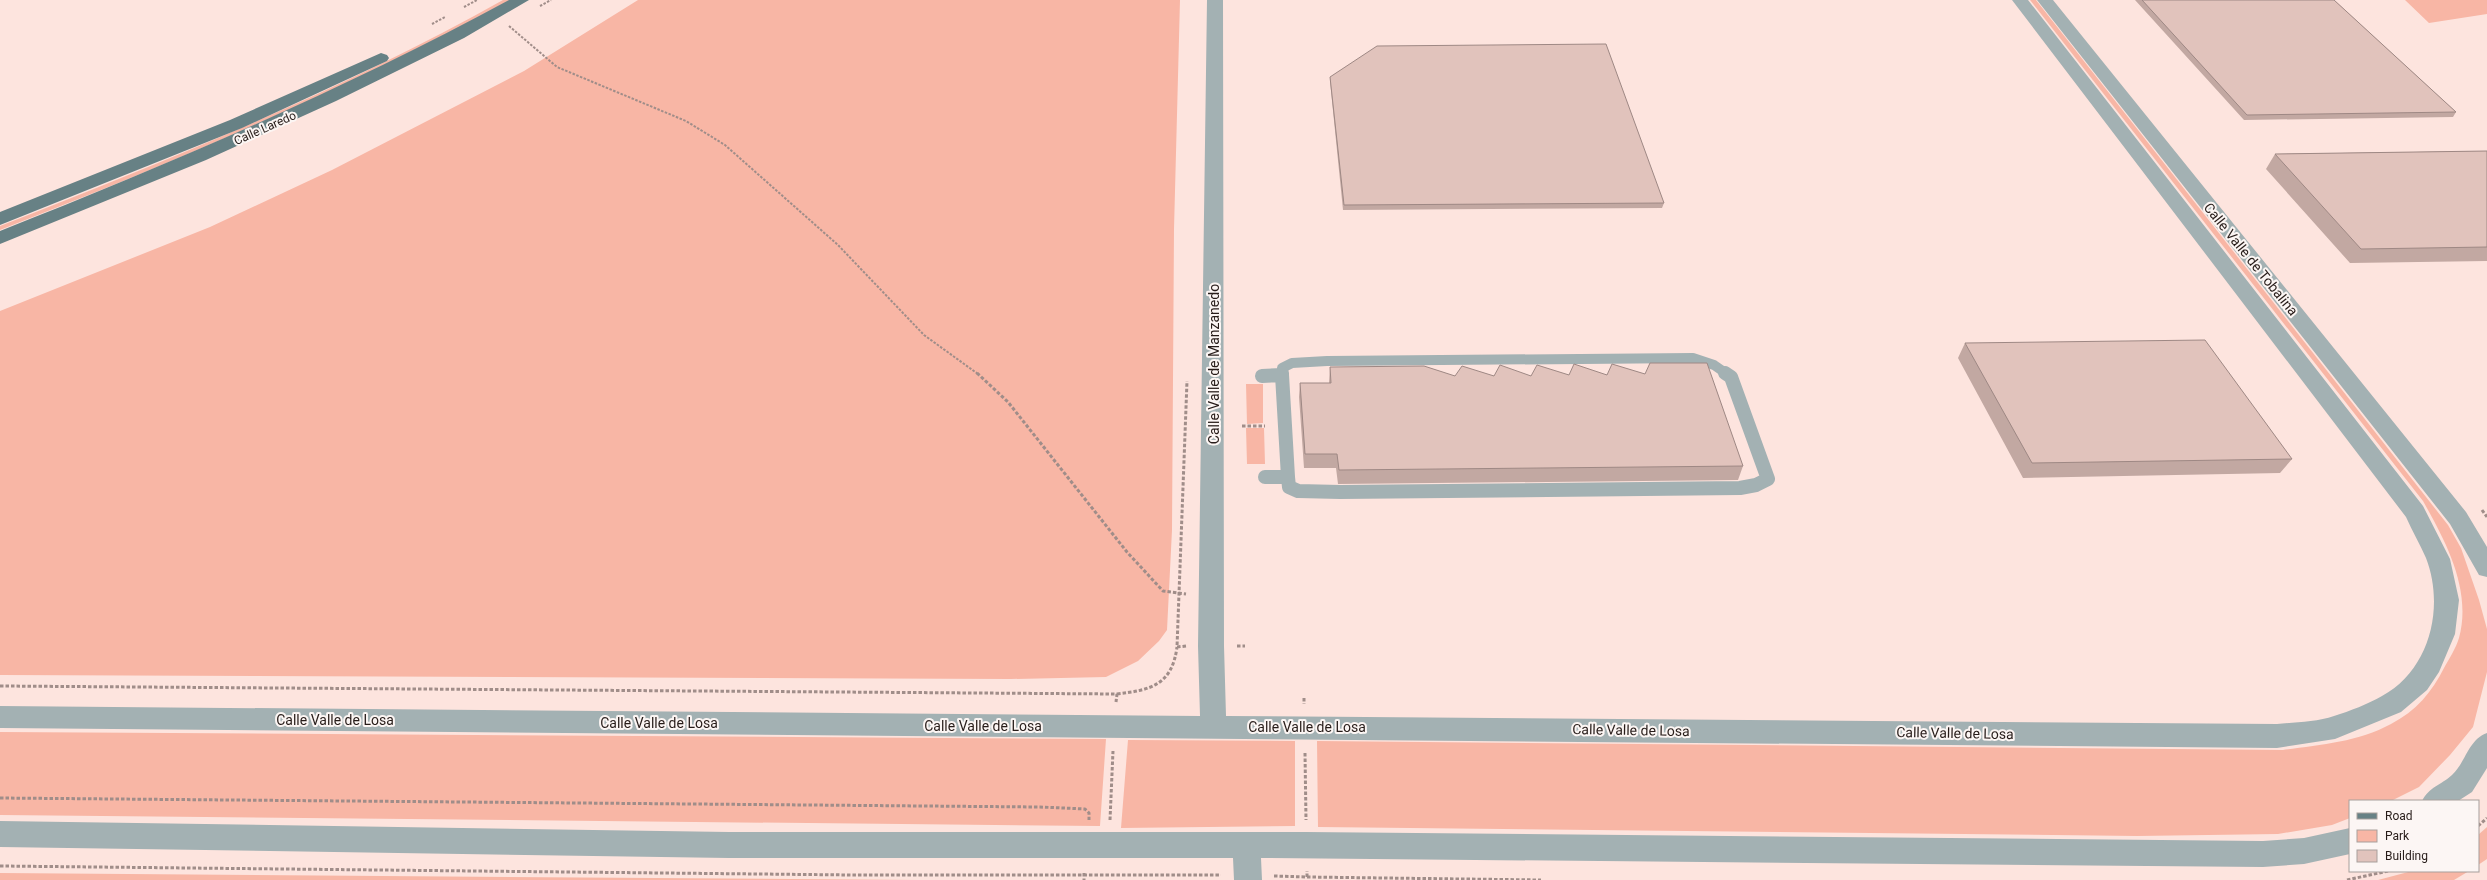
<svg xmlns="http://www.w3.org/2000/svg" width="2487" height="880" viewBox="0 0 2487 880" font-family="Roboto,sans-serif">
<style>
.green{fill:#f8b6a5}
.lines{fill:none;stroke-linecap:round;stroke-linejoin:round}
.path-far1{stroke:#a08d89;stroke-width:2;stroke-dasharray:2.5 1.5;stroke-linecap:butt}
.path{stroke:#a08d89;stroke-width:3;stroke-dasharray:3.5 2;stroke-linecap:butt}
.service-far1{stroke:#a3b1b3;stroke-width:10}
.service{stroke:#a3b1b3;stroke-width:14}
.minor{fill:#a3b1b3;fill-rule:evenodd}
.primary{fill:#678185;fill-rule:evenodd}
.wall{fill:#c2a8a2}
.building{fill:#e1c3bc;stroke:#9e8884}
.labels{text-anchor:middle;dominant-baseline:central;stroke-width:4;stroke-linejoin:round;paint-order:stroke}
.far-street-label{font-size:12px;fill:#271c19;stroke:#fcf6f4}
.street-label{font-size:14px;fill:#271c19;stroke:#fcf6f4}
</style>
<rect width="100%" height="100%" fill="#fde4de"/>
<path class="green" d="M503,0H510C346,90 174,162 0,230V226C171,159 343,90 503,0Z
M638,0H1180L1174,229L1172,530L1167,630L1159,641L1138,661L1106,677L1011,679L0,675V311L210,227L332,170L524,71Z
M2030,0H2036L2448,525L2461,548L2479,600L2487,629V672L2473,727L2450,755L2419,787L2391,801H2350V818L2332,825L2278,834L2137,836L1318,827L1317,741L2283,750C2319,745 2358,742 2391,724C2416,711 2432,692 2444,668C2449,659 2456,648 2459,638C2472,590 2446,542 2423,501Z
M2405,0H2487V14L2429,23Z
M1246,384H1263V423L1247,424Z
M1246,428H1264L1265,464H1247Z
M0,732L1106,739L1100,826L0,815Z
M1128,740L1295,741V826L1121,828Z
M2487,827V859L2478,865V835Z
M2412,871H2469L2454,880H2378Z
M0,873L917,880H0Z"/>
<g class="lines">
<path class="path-far1" d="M540,6L551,0
M464,7L477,0
M432,24L445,17
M509,26L557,67L686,121L725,145L838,245L924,335L978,374"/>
<path class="path" d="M977,373L1008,402L1127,552L1163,591L1186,594
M1242,426H1265
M2482,510L2487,517
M1186,646L1177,647L1187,381
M1237,646H1245
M0,686L1117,694L1116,702
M1117,694C1151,690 1172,685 1177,647
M1304,698V704
M1305,753L1306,820
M0,798L1040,807L1085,809L1089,813V820
M1110,820L1113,751
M2478,826L2487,818
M0,866L853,875H1221
M1084,873V880
M1274,876L1307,877V871
M1307,877L1541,880
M2347,880L2388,871"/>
<path class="service-far1" d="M1282,374V368L1292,363L1327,361L1693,358L1714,365L1727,374"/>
<path class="service" d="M1282,373V375
M1262,376L1282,375L1288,477H1265
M1288,477L1289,487L1298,491L1340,492L1740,488L1756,485L1768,479L1731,377L1725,373"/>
<path class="minor" d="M1207,0H1223L1224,646L1226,716L2277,724C2295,722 2317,722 2334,716C2350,711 2368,704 2382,696C2430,670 2445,607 2426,558C2420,544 2412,531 2406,517L2012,0H2028L2423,506L2450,559L2459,600L2455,634L2439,672L2427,690L2401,712L2335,739L2277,748L0,728V706L1200,716L1198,646Z
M2037,0H2053L2466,512L2487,547V577L2479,575L2450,524Z
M2487,733V768L2472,792L2458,801H2422C2429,787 2441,785 2452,775C2466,762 2468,740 2487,733Z
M0,821L729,832H1306L2263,841L2304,838L2350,828V854L2304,864L2263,867L1261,858L1262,880H1234L1233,858H729L0,847Z"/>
<path class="primary" d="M509,0H529L464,38L336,101L206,160L0,244V231C174,162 345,89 509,0Z
M381,53L387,55L389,58L387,61L242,128L0,225V212L230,120Z"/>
</g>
<path class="wall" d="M2135,0H2334L2456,112L2453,117L2244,120Z
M1330,77L1664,203L1662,208L1343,210L1330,81Z
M2487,151V261L2350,263L2266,169L2275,154Z
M1965,343L2292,459L2280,473L2023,478L1958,358Z
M1330,367L1455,376L1743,466L1738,480L1338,484L1336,468H1304L1299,397L1300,383H1329Z"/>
<path class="building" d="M2142,0H2334L2456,112L2247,115Z
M1606,44L1664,203L1344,205L1330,77L1377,46Z
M2487,151V247L2361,249L2275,154Z
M2205,340L2292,459L2032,463L1965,343Z
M1650,363H1707L1743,466L1339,470L1337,454H1305L1300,383H1331L1330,367L1424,366L1455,376L1462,366L1494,376L1500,365L1531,376L1537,365L1569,375L1574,364L1607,375L1612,364L1645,374Z"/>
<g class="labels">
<g class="far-street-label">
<text transform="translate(265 128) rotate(-24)">Calle Laredo</text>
</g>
<g class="street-label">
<text transform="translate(2251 259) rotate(51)">Calle Valle de Tobalina</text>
<text transform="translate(1214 364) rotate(-90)">Calle Valle de Manzanedo</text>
<text x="335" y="720">Calle Valle de Losa</text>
<text x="659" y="723">Calle Valle de Losa</text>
<text x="983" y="726">Calle Valle de Losa</text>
<text x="1307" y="727">Calle Valle de Losa</text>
<text transform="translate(1631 730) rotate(1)">Calle Valle de Losa</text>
<text transform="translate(1955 733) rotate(1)">Calle Valle de Losa</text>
</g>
</g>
<rect x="2349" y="800" width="130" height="72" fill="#fcf6f4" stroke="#a79f9c"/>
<rect x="2357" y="813" width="20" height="6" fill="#678185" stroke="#a79f9c"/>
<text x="2385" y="820" font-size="12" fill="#271c19">Road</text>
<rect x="2357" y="830" width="20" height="12" fill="#f8b6a5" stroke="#a79f9c"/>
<text x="2385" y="840" font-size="12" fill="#271c19">Park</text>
<rect x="2357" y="850" width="20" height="12" fill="#e1c3bc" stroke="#a79f9c"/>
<text x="2385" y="860" font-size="12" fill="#271c19">Building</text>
</svg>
